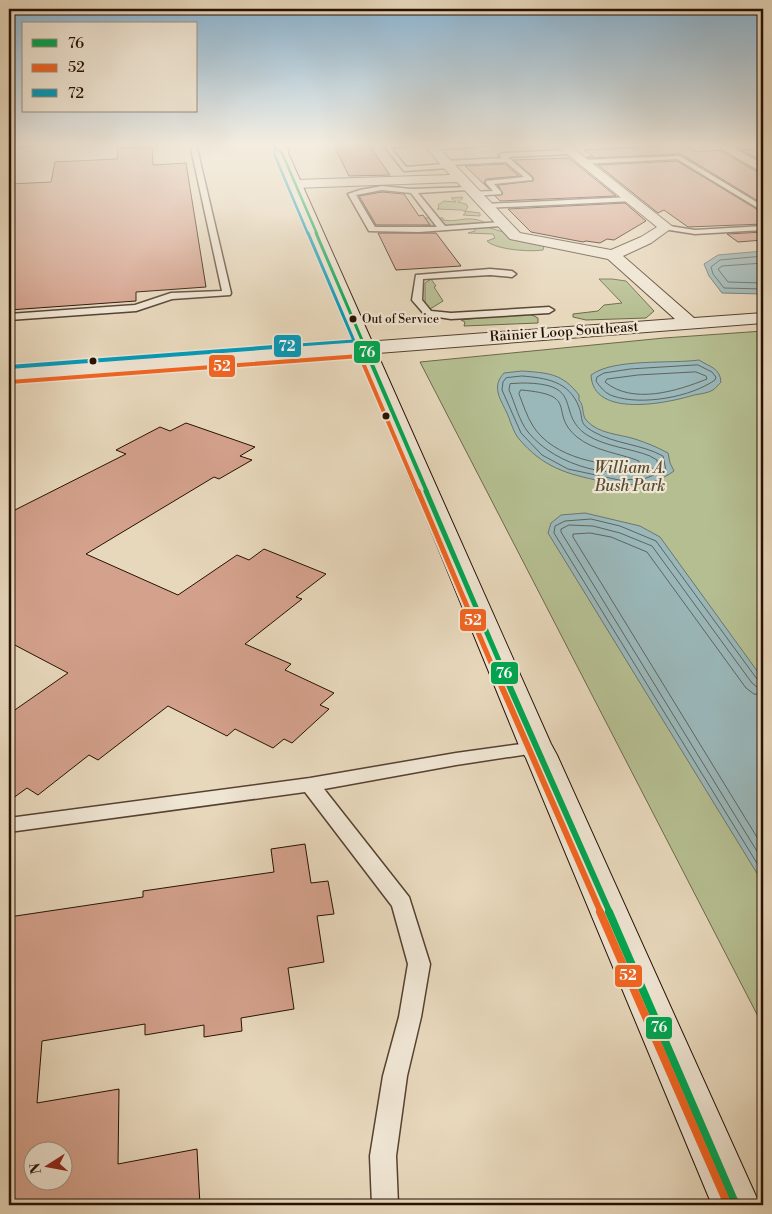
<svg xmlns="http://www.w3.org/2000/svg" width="772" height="1214" viewBox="0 0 772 1214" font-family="'Libre Bodoni',serif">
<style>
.green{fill:#b5be91;stroke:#6e684a}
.water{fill:#9ab7b9;stroke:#6c7570}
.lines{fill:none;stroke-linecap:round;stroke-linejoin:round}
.shore{stroke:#60645e;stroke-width:1}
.building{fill:#d4a18c;stroke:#261103;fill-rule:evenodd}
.lane-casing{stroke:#564231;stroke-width:3}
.street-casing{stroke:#564231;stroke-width:2}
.secondary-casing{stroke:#261103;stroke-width:2}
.lane{fill:#efe5d3;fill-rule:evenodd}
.street{fill:#efe5d3;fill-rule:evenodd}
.secondary{fill:#efe5d3;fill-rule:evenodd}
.bus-1-far5-casing{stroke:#efe5d3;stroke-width:4.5}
.bus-1-far4-casing{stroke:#efe5d3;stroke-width:5.5}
.bus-1-far3-casing{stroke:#efe5d3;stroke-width:7}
.bus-1-far2-casing{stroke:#efe5d3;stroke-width:9}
.bus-1-far1-casing{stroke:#efe5d3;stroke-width:10}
.bus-1-casing{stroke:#efe5d3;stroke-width:12}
.bus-2-far3-casing{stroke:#efe5d3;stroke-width:7}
.bus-2-far2-casing{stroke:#efe5d3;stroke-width:9}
.bus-2-far1-casing{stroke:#efe5d3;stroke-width:10}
.bus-2-casing{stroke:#efe5d3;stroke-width:12}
.bus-3-far2-casing{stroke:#efe5d3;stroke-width:4.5}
.bus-3-far1-casing{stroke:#efe5d3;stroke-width:5.5}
.bus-3-casing{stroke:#efe5d3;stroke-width:7}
.bus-1-far5{stroke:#00a651;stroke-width:2.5}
.bus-1-far4{stroke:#00a651;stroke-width:3}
.bus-1-far3{stroke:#00a651;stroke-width:4}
.bus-1-far2{stroke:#00a651;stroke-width:5}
.bus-1-far1{stroke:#00a651;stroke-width:6}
.bus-1{stroke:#00a651;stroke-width:8}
.bus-2-far3{stroke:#f26522;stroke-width:4}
.bus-2-far2{stroke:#f26522;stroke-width:5}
.bus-2-far1{stroke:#f26522;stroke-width:6}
.bus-2{stroke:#f26522;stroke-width:8}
.bus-3-far2{stroke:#049aba;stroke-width:2.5}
.bus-3-far1{stroke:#049aba;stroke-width:3}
.bus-3{stroke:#049aba;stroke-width:4}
.bus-dot{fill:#261103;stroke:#efe5d3;stroke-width:2}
.labels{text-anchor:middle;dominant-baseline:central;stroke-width:4.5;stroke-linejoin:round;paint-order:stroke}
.far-bus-label{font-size:12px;fill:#261103;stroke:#efe5d3;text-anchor:start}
.far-street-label{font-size:14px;fill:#261103;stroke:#efe5d3}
.park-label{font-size:16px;font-style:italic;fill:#584e35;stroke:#efe5d3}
.line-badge{stroke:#efe5d3;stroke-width:2}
.badge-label{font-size:14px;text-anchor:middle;font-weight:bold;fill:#fff}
</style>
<rect width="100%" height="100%" fill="#e7d7bb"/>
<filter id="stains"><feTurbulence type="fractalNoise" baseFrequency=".004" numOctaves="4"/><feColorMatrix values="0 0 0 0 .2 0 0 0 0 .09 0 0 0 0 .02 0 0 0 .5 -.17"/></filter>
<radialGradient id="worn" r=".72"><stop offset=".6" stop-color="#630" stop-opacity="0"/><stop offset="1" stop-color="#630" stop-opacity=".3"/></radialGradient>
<path class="green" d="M462,197L463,198L458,202L466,204L468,207L465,211L480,213V216L463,215L466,212L462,210L437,209L439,208L438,205L444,201L456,202L451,198Z
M421,218H443V220C459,223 468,214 486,223L484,226L503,232L507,236L544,246L543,250C531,252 496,250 487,241L495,238L493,234L468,233L475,231V227L422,225Z
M431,279L436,286L434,287L443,301L430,309L425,303V283Z
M599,279H612L626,281L654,311L646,318L586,320L573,317V314L598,311L604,305L622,303Z
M515,314H530L538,318V323L464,326L465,322L461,320Z
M763,331V1026L420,362L664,338Z"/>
<path class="water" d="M763,251V294L722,293L709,276L704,264L718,255Z
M699,360C710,367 720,368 721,382C719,384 716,388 713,390C708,393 700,394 694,395C668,403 593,419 591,375C614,358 670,364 699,360Z
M522,371C548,373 562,373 579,395V400C585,407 581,415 587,421C599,434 619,434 635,439C647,443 657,447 668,453L670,463L674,471C650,488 629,486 601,481C566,474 543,467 519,439C513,432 510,419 506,411C499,397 492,386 504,373Z
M585,513L640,526L660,537L763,679V883L548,533L551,523L561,515Z"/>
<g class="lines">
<path class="shore" d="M763,256L720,260L711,267L713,274L724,288L763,289
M763,263L722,266L718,269L728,282L763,283
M698,365L712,372L716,377L715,380C691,397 642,406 613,396C606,394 600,387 596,381L597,377L604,373L630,369Z
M696,372L706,376L707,379C677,391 633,405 605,382L607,379L638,375Z
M522,376C546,378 569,381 579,407C584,421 578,423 594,432C615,444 641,444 663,456L666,470L644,479L619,480L568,469L542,455L521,433L502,390L503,382L506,378Z
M522,383C587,383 554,413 587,435C606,447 630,448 650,456L657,460L658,467C617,482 556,467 528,432C519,421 515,403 509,390L510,384Z
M521,390C582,395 547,412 577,437C594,451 619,453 639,461V464C605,468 553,458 533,426C527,417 523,404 519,394Z
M763,681L757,679L656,541L620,526L591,519L565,521L555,526L554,533L763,873
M763,688L757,687L752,683L652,546L620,533L593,526L569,525L561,529V532L763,861
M763,695L754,694L746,688L647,552L611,537L590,533L573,534V537L763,847"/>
</g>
<path class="building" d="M333,144H368L390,175L349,176Z
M685,145L696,152L720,150L763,175V204L681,154L589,158L587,157L593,156L584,150Z
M152,147L153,165L186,163L206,287L136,292V301L9,310V184L51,182L55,162L117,159L118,148Z
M763,148V162L741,150Z
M569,158L616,196L500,201L495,196L503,194L498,185L533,181V177L514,160Z
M677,161L763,213V224L688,227L664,210L658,213L598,165Z
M505,164L519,176L486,179L484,183L489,189L465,166Z
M382,192L404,194L419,216L423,215L430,225H376L359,196Z
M625,203L646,221L614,240L607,239L600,243L586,241L583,242L531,232L508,209Z
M763,232V240L738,242L727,234Z
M378,233H436L461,266L396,270Z
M186,423L255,447L240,456L252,460L219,479L214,477L86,554L178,595L237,555L249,560L264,549L326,574L296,597L302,599L245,644L291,664L285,670L334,693L320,705L329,709L292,743L284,739L273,748L235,729L227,736L168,706L98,760L89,755L38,795L27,788L9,801V714L68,673L9,642V513L126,454L116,450L160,427L170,431Z
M305,844L311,883L328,881L334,914L317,916L324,962L288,968L294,1009L241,1018L242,1031L204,1037V1025L145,1035V1024L42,1041L37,1103L119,1089L118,1164L197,1149L200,1205H9V917L143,897V891L274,872L271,849ZM32,1152H62V1182H32Z"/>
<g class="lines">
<g class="lane-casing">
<path id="lane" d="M9,144H47L9,148Z
M190,144H196L231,293L230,295L172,299L136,311L9,320V314L135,305L171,293L222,291Z
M421,144L391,148L406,167L443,164L442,163L445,161L502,158L499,155L502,153L570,150L573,152L570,154L508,157L532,178V180L494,184L501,192V194L473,196L469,194L470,192L493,191L486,183V181L524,177L506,162L450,165V167L448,168L404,171L384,146Z
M461,144H506L431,150L428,148L431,146Z
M680,156L763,206V211L677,159L583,164L580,162L583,160Z
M382,186L411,189L469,187V189L467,190L418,193L445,226L501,222L505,224L501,226L419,232L369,231L348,194L360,190ZM382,190L411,193L437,227H375L356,195Z
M630,197L634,199L633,201L485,208L481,206L485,204Z
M663,225L695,230L763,226V230L695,234L663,229Z
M490,269L512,271L516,274L512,277L490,275L423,279L422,300L431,311L451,313L549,307L554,310L549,313L451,319L425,315L412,300L416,275Z
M536,742L542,744L545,748L542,752L456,765L324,789L409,897L430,964L421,1017L407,1076L396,1156L398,1205H372L370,1156L383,1076L399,1017L408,964L392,906L305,792L9,832V818L310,778L456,753Z"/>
</g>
<g class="street-casing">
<path id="street" d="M423,144H435L520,233L611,250L641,237L657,227L555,144H568L673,227L651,243L623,256L694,318L763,313V323L365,354L358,352L356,348L358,344L365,342L675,319L608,259L510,239L457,182L295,188L289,184L295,180L450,175Z
M713,144H727L763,164V173Z"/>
</g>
<g class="secondary-casing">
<path id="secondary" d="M275,144H287L288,153L551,744L557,755L760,1205H712L526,758L520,748L359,354L9,381V369L354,343L276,153Z"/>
</g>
<use href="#lane" class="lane"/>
<use href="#street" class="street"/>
<use href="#secondary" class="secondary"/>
<g class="bus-1-far5-casing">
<path id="bus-1-far5" d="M271,144L282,153L317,234"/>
</g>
<g class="bus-1-far4-casing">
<path id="bus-1-far4" d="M316,233L365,347"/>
</g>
<g class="bus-1-far3-casing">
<path id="bus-1-far3" d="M364,346L427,492"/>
</g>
<g class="bus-1-far2-casing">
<path id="bus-1-far2" d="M426,491L506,677"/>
</g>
<g class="bus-1-far1-casing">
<path id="bus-1-far1" d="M505,676L610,913"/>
</g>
<g class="bus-1-casing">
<path id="bus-1" d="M609,912L736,1205"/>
</g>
<g class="bus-2-far3-casing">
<path id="bus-2-far3" d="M10,382L360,356L418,492"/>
</g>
<g class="bus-2-far2-casing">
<path id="bus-2-far2" d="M418,491L497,677"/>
</g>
<g class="bus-2-far1-casing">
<path id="bus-2-far1" d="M497,676L601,913"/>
</g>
<g class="bus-2-casing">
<path id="bus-2" d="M600,912L728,1205"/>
</g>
<g class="bus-3-far2-casing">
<path id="bus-3-far2" d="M274,145L275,156L308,234"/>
</g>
<g class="bus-3-far1-casing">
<path id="bus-3-far1" d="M271,347L354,341L308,233"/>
</g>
<g class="bus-3-casing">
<path id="bus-3" d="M9,367L288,346"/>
</g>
<use href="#bus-1-far5" class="bus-1-far5"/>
<use href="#bus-1-far4" class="bus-1-far4"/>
<use href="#bus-1-far3" class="bus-1-far3"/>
<use href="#bus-1-far2" class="bus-1-far2"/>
<use href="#bus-1-far1" class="bus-1-far1"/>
<use href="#bus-1" class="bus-1"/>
<use href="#bus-2-far3" class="bus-2-far3"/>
<use href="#bus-2-far2" class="bus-2-far2"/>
<use href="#bus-2-far1" class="bus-2-far1"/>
<use href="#bus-2" class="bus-2"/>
<use href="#bus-3-far2" class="bus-3-far2"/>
<use href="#bus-3-far1" class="bus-3-far1"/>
<use href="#bus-3" class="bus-3"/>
</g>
<linearGradient id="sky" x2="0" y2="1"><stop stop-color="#89b5d5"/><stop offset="0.46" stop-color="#f4ede0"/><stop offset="1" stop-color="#f4ede0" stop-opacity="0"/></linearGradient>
<rect width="772" height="314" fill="url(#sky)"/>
<g class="bus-dot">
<circle cx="353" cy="319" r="4.5"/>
<circle cx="93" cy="361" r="4.5"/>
<circle cx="386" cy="416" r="4.5"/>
</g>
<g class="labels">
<g class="far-bus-label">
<text x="362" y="319">Out of Service</text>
</g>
<g class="far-street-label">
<text transform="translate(564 332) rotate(-4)">Rainier Loop Southeast</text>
</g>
<g class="park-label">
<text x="630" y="468">William A.<tspan x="630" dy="18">Bush Park</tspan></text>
</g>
</g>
<g class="line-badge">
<rect x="273" y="334" width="29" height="24" rx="5" fill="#049aba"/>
<rect x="353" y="340" width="28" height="24" rx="5" fill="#00a651"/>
<rect x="208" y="354" width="28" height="24" rx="5" fill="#f26522"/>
<rect x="459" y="608" width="28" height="24" rx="5" fill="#f26522"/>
<rect x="490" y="661" width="29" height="24" rx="5" fill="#00a651"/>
<rect x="614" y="964" width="29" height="24" rx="5" fill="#f26522"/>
<rect x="645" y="1016" width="28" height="24" rx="5" fill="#00a651"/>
</g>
<g class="badge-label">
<text x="287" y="351">72</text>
<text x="367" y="357">76</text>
<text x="222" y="371">52</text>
<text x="473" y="625">52</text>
<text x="504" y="678">76</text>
<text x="628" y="980">52</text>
<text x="659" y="1032">76</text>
</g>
<rect width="772" height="1214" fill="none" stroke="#e7d7bb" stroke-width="30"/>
<rect x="10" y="10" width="752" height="1194" fill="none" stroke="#261103" stroke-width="2.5"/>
<rect x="15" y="15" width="742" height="1184" fill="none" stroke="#261103"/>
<rect x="22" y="22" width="175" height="90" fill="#efe5d3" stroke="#9f9080"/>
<rect x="32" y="39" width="25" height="8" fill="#00a651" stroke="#9f9080"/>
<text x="68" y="48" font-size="15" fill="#261103">76</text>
<rect x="32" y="64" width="25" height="8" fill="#f26522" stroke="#9f9080"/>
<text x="68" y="72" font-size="15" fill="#261103">52</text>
<rect x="32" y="89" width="25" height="8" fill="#049aba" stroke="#9f9080"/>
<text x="68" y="98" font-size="15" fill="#261103">72</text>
<g transform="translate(48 1166) rotate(259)"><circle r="24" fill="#efe5d3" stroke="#9f9080"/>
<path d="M0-4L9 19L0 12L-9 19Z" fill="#8f2418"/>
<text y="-8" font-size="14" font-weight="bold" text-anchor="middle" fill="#261103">N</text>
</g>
<rect width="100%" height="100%" filter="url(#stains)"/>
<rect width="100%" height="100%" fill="url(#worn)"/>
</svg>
